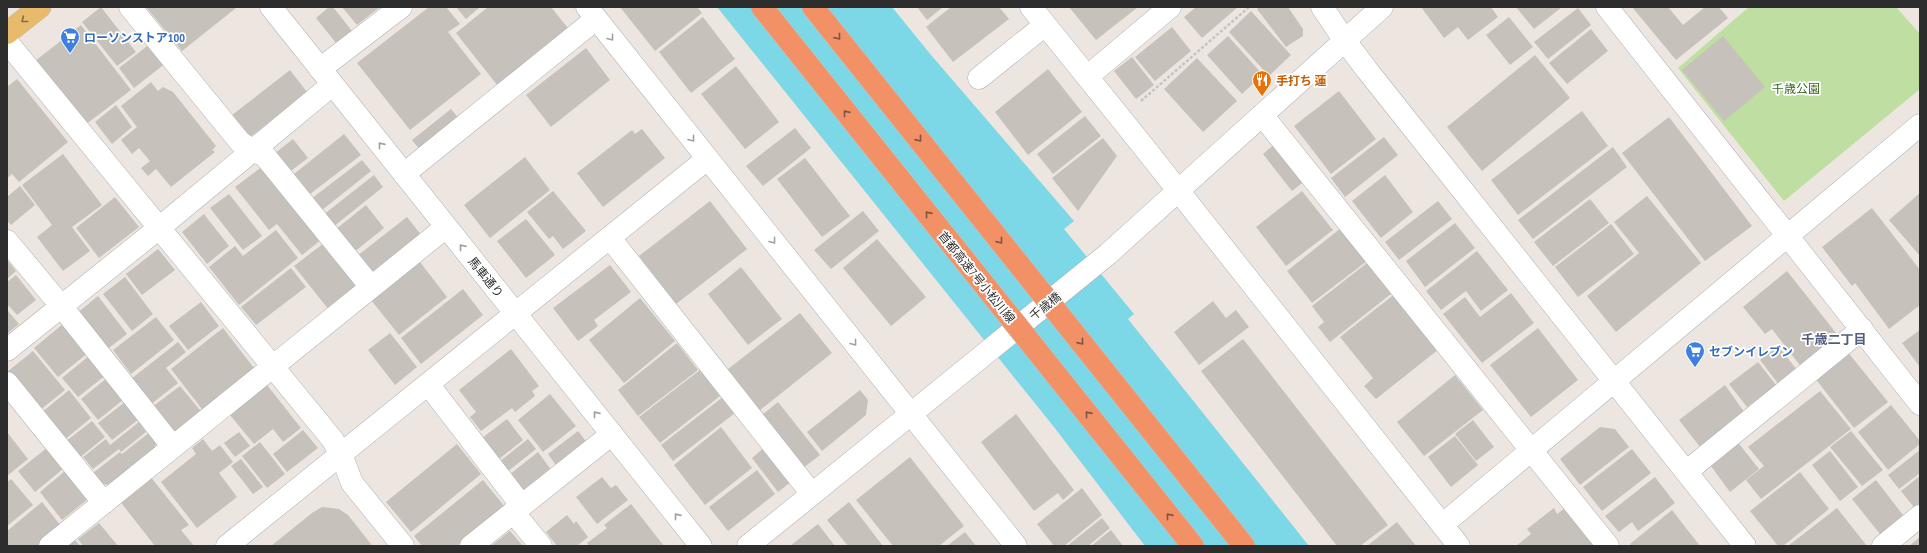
<svg xmlns="http://www.w3.org/2000/svg" width="1927" height="553" viewBox="0 0 1927 553" font-family="'PT Sans Narrow','Noto Sans JP',sans-serif">
<style>
.green{fill:#bedfa1}
.water{fill:#7cd7e7}
.building{fill:#c6c1bb}
.lines{fill:none;stroke-linecap:round;stroke-linejoin:round}
.minor-casing{stroke:#adb0b8;stroke-width:23}
.major-casing{stroke:#c4c4c4;stroke-width:23}
.path{stroke:#c4c4c4;stroke-width:2.5;stroke-dasharray:3 2;stroke-linecap:butt}
.minor{stroke:#fff;stroke-width:22}
.major{stroke:#e7bb6b;stroke-width:22}
.highway-bridge-casing{stroke:#c4c4c4;stroke-width:23;stroke-linecap:butt}
.highway-bridge{stroke:#f39166;stroke-width:22}
.oneway{stroke:#816d49}
.oneway2{stroke:#7c5544}
.oneway3{stroke:#a0a0a0}
.labels{text-anchor:middle;dominant-baseline:central;stroke-width:3.5;stroke-linejoin:round;paint-order:stroke}
.shop-label{font-size:12px;font-weight:bold;fill:#366cbe;stroke:#fff;text-anchor:start}
.food-label{font-size:12px;font-weight:bold;fill:#c56008;stroke:#fff;text-anchor:start}
.park-label{font-size:12px;fill:#376620;stroke:#fff}
.street-label{font-size:12px;fill:#2d2d2d;stroke:#fff}
.neighbourhood-label{font-size:13px;font-weight:bold;fill:#505d7b;stroke:#fff}
</style>
<rect width="100%" height="100%" fill="#ede6e0"/>
<path class="green" d="M1749,7H1896L1920,34V89L1784,201L1678,68Z"/>
<path class="water" d="M717,7H892L931,55L1074,221L1064,229L1134,314L1128,319L1309,546H1145L1054,427Z"/>
<path class="building" d="M101,7L136,52L117,66L82,22Z
M146,7H235L236,8L182,51Z
M329,7H333L352,31L336,43L316,18Z
M342,7H380L357,25Z
M429,7H446L460,24L448,32L481,74L410,130L357,63Z
M456,7H480L466,19Z
M488,7H551L572,33L501,90L456,33Z
M620,7H697L702,13L655,51Z
M917,7H943L927,20Z
M951,7H999L1009,19L953,62L926,27Z
M1069,7H1138L1096,40Z
M1196,7H1238L1202,38L1184,17Z
M1259,7H1288L1303,29V36L1286,47L1257,9Z
M1421,7H1491L1498,17L1468,40L1458,27L1444,38Z
M1516,7H1562L1534,29Z
M1632,7H1668L1683,25L1705,7H1719L1728,18L1676,60Z
M1578,8L1591,25L1548,59L1534,42Z
M1251,11L1291,55L1269,76L1229,32Z
M703,17L735,59L691,93L659,52Z
M1509,17L1533,47L1510,65L1486,35Z
M81,25L131,90L85,125L35,61Z
M1172,27L1191,51L1155,81L1135,57Z
M1591,29L1608,51L1567,84L1549,63Z
M1228,36L1263,75L1242,94L1207,55Z
M1723,36L1765,87L1724,121L1682,70Z
M151,43L166,63L134,88L119,68Z
M586,48L610,80L551,127L526,95Z
M1535,55L1570,98L1482,171L1447,127Z
M1132,57L1154,85L1136,99L1114,71Z
M1197,58L1237,101L1203,132L1164,89Z
M736,66L779,122L745,149L701,94Z
M1048,69L1082,112L1028,155L995,112Z
M290,70L307,92L249,138L232,115Z
M17,79L68,142L19,182L12,174L7,178V87Z
M151,82L158,91L163,87L173,92L216,146L212,150L215,152L171,187L156,169L148,176L141,168L150,161L139,148L132,154L121,140L137,127L121,106Z
M1339,91L1376,139L1331,174L1294,126Z
M116,105L132,127L112,144L95,122Z
M451,109L460,120L421,151L412,140Z
M1582,111L1608,146L1518,215L1491,180Z
M1085,116L1101,136L1053,174L1037,154Z
M1669,117L1752,226L1705,261L1622,153Z
M795,128L811,148L763,186L746,166Z
M642,129L665,158L603,207L577,173L632,130L635,134Z
M344,134L361,155L310,194L294,174Z
M1384,137L1398,155L1345,197L1331,178Z
M1103,138L1117,156L1078,211L1052,178Z
M293,139L308,158L288,173L274,154Z
M1277,142L1306,180L1292,191L1263,154Z
M1613,147L1627,167L1533,239L1518,220Z
M63,154L102,205L72,227L90,251L63,271L37,237L52,225L22,185Z
M525,157L550,190L490,238L464,205Z
M805,158L850,216L822,237L777,179Z
M362,160L371,171L321,211L311,199Z
M263,166L321,240L302,255L277,224L269,230L235,187Z
M374,175L383,187L333,227L323,215Z
M1385,175L1413,212L1381,238L1352,201Z
M20,186L35,205L11,225L7,221V197Z
M553,191L586,231L563,249L553,236L549,239L527,212Z
M1302,191L1333,230L1286,266L1256,227Z
M1920,193V256L1889,220Z
M229,194L262,236L243,250L210,208Z
M1647,196L1701,263L1616,332L1587,296L1639,253L1614,222Z
M115,197L139,227L99,258L76,228Z
M1590,199L1609,223L1553,266L1534,242Z
M710,201L747,249L676,304L639,256Z
M1438,201L1452,219L1399,260L1385,242Z
M366,205L384,228L353,253L335,230Z
M1872,208L1920,270V305L1889,329L1855,283L1852,286L1822,247Z
M863,211L879,231L831,269L814,250Z
M204,214L229,246L207,264L182,232Z
M407,217L422,236L372,276L357,256Z
M526,219L555,255L526,278L497,241Z
M1455,223L1475,248L1425,287L1406,261Z
M1611,224L1634,254L1578,297L1555,267Z
M1341,228L1367,261L1312,303L1287,271Z
M276,230L298,258L239,305L209,267L235,246L243,256Z
M877,239L926,297L891,326L843,268Z
M324,243L358,287L329,310L294,266Z
M158,249L175,270L142,295L126,274Z
M1477,251L1508,290L1481,311L1466,291L1441,310L1426,291Z
M1372,259L1396,290L1330,342L1318,327L1324,322L1312,306Z
M7,260L16,271L7,279Z
M420,262L447,297L399,335L371,300Z
M610,265L631,292L594,320L598,326L578,341L553,308Z
M741,267L782,319L748,345L708,294Z
M291,268L306,287L256,325L241,307Z
M1787,271L1840,338L1802,368L1772,329L1765,334L1743,307Z
M16,275L36,300L17,315L7,304V282Z
M125,277L153,314L132,331L103,294Z
M463,289L483,315L421,364L401,338Z
M1396,293L1439,349L1376,399L1364,386L1373,378L1340,337Z
M1511,293L1534,323L1482,363L1443,314L1465,297L1480,317Z
M98,296L127,334L105,351L76,314Z
M640,298L675,341L624,383L589,340Z
M1213,301L1226,318L1236,310L1249,327L1199,365L1174,332Z
M201,302L219,326L188,350L169,326Z
M7,310L19,324L7,334Z
M800,313L832,353L760,410L728,369Z
M156,317L174,340L131,374L113,350Z
M64,323L88,353L58,377L34,348Z
M223,328L257,372L205,413L171,369Z
M1538,328L1578,380L1531,417L1490,365Z
M1920,330V367L1902,343Z
M390,333L417,367L395,385L368,350Z
M1243,339L1388,525L1360,546H1337L1201,371Z
M178,342L186,352L166,368L178,383L150,405L131,379Z
M677,343L698,370L638,416L618,390Z
M1778,346L1798,371L1780,386L1760,360Z
M511,349L539,386L532,391L535,396L515,412L512,408L481,431L470,417L476,412L459,390Z
M33,351L65,390L39,411L7,372Z
M1847,351L1888,402L1854,428L1814,377Z
M90,355L106,375L78,397L62,378Z
M1758,362L1776,385L1747,407L1729,384Z
M700,370L720,396L660,443L639,417Z
M1455,375L1483,410L1424,456L1397,422Z
M107,378L124,399L98,420L81,399Z
M267,385L301,428L283,442L273,429L254,444L230,415Z
M1725,385L1745,413L1700,447L1679,420Z
M180,386L204,415L176,437L152,407Z
M69,390L91,418L63,441L41,413Z
M860,390L868,400L866,415L822,451L807,432Z
M1820,391L1851,429L1761,499L1746,480L1764,466L1748,447Z
M550,394L576,426L543,452L518,420Z
M723,397L735,413L673,461L661,445Z
M125,402L139,419L112,440L98,423Z
M778,402L820,455L803,468L762,415Z
M1891,405L1920,441V444L1888,470L1858,432Z
M1016,414L1074,490L1063,500L1058,493L1034,511L981,442Z
M507,419L523,440L499,459L482,438Z
M1473,420L1494,447L1476,461L1455,434Z
M92,421L105,437L78,459L65,442Z
M139,422L146,432L121,452L119,449L93,469L83,457L106,439L110,445Z
M721,427L752,468L705,505L674,465Z
M1600,427L1615,429L1629,447L1580,485L1560,459Z
M303,430L318,448L287,472L273,454Z
M578,431L588,444L558,468L548,454Z
M1851,431L1883,470L1862,486L1830,447Z
M7,432L28,459L7,476Z
M150,432L156,440L155,449L109,485L103,484L93,473L120,452L122,454Z
M239,432L250,446L235,457L224,443Z
M1455,436L1478,465L1451,487L1428,457Z
M203,439L212,451L220,445L233,462L219,473L237,497L197,528L161,482L196,454L192,448Z
M528,439L536,449L507,472L499,462Z
M1736,440L1759,469L1730,492L1708,462Z
M260,442L285,474L267,488L242,456Z
M457,444L481,474L411,532L386,502Z
M48,447L64,468L35,492L18,471Z
M765,447L792,481L778,492L752,458Z
M1632,449L1651,473L1602,511L1583,487Z
M1920,450V473L1899,489L1888,475Z
M1830,451L1858,487L1840,501L1812,465Z
M538,452L552,471L523,494L509,475Z
M910,457L964,526L939,546H893L856,500Z
M241,459L263,487L253,494L231,466Z
M757,470L775,494L728,531L709,507Z
M65,471L88,499L62,520L40,492Z
M1800,472L1829,509L1783,546H1778L1750,511Z
M150,476L189,525L181,530L194,546H155L119,500Z
M1920,476V507L1916,510L1901,491Z
M602,477L611,488L616,485L628,500L597,524L576,497Z
M1655,477L1675,503L1638,531L1632,522L1619,532L1605,516Z
M11,479L33,505L7,526V482Z
M483,480L505,507L457,546H422L414,536Z
M1876,480L1903,515L1880,534L1852,499Z
M1082,488L1102,515L1064,546H1054L1037,524Z
M42,502L61,526L37,546H7V531Z
M849,502L883,546H848L827,520Z
M631,504L664,546H589L587,543L607,528L604,525Z
M322,507L339,509L348,515L371,544L370,546H271L312,513Z
M1554,508L1557,514L1565,508L1595,546H1516L1531,534L1527,529Z
M1837,508L1867,546H1788Z
M1672,510L1700,546H1631L1630,544Z
M567,515L574,524L576,521L588,537L577,546H557L546,532Z
M1102,518L1110,528L1088,546H1067Z
M1397,522L1416,546H1367Z
M99,523L118,546H83L78,539Z
M818,524L835,546H790Z
M1111,530L1123,546H1091Z
M510,531L523,546H491Z
M965,532L976,546H947Z
M1920,537V546H1909Z
M74,539L80,546H66Z"/>
<g class="lines">
<g class="minor-casing">
<path id="minor" d="M130,7L240,142L252,150L265,156L371,287
M271,7L701,546
M587,7L1016,546
M1031,7L1143,146L1459,546
M1322,7L1345,41L1367,70L1745,546
M1607,7L1920,404
M7,42L332,439L341,454L352,483L403,546
M320,69L401,7
M1087,77L1170,7
M979,78L1045,25
M1262,115L1608,546
M404,174L596,19
M610,238L812,494
M7,241L62,307L173,447
M7,350L159,228L332,85
M7,383L104,503
M428,384L522,506
M1686,472L1862,329
M513,512L541,546
M1442,525L1920,125
M50,546L446,227
M227,546L707,159
M471,546L612,434
M748,546L1108,254L1382,7
M1883,546L1920,516"/>
</g>
<g class="major-casing">
<path id="major" d="M7,33L40,7"/>
</g>
<path class="path" d="M1141,101L1249,7"/>
<use href="#minor" class="minor"/>
<use href="#major" class="major"/>
<g class="highway-bridge-casing">
<path id="highway-bridge" d="M762,7L1193,546
M813,7L1244,546"/>
</g>
<use href="#highway-bridge" class="highway-bridge"/>
</g>
<defs><path id="oneway-chevron" d="M-2-3.5L2.5 0L-2 3.5" fill="none" stroke-width="1.6" stroke-linecap="round" stroke-linejoin="round"/></defs>
<use class="oneway" href="#oneway-chevron" transform="translate(24 20) rotate(142)"/>
<g class="oneway2">
<use href="#oneway-chevron" transform="translate(838 37) rotate(51)"/>
<use href="#oneway-chevron" transform="translate(846 113) rotate(-129)"/>
<use href="#oneway-chevron" transform="translate(919 139) rotate(51)"/>
<use href="#oneway-chevron" transform="translate(928 214) rotate(-129)"/>
<use href="#oneway-chevron" transform="translate(1000 241) rotate(51)"/>
<use href="#oneway-chevron" transform="translate(1081 342) rotate(51)"/>
<use href="#oneway-chevron" transform="translate(1088 414) rotate(-129)"/>
<use href="#oneway-chevron" transform="translate(1169 516) rotate(-129)"/>
</g>
<g class="oneway3">
<use href="#oneway-chevron" transform="translate(611 38) rotate(52)"/>
<use href="#oneway-chevron" transform="translate(692 139) rotate(52)"/>
<use href="#oneway-chevron" transform="translate(381 145) rotate(-129)"/>
<use href="#oneway-chevron" transform="translate(773 241) rotate(52)"/>
<use href="#oneway-chevron" transform="translate(462 247) rotate(-129)"/>
<use href="#oneway-chevron" transform="translate(854 343) rotate(52)"/>
<use href="#oneway-chevron" transform="translate(596 414) rotate(-129)"/>
<use href="#oneway-chevron" transform="translate(677 516) rotate(-129)"/>
</g>
<defs>
<g id="supermarket-pin" transform="scale(1)"><path d="M0 17L-7.5 6A9.5 9.5 0 1 1 7.5 6Z" fill="#3f7fe0" stroke="#fff"/><path d="M-6-5.5h2.5l.6 2H6L4.5 2H-2.5L-4.4-4H-6ZM-1.5 3.2a1.3 1.3 0 1 0 .1 0ZM3 3.2a1.3 1.3 0 1 0 .1 0Z" fill="#fff"/></g>
<g id="restaurant-pin" transform="scale(1)"><path d="M0 17L-7.5 6A9.5 9.5 0 1 1 7.5 6Z" fill="#e8710a" stroke="#fff"/><path d="M-5-6h1v4h1v-4h1v4h1v-4h1v5L-1.5 .5V6h-2V.5L-5-1ZM5-6V6H3V1.5H1.5Q1.5-4 5-6Z" fill="#fff"/></g>
</defs>
<g fill-rule="evenodd">
<use href="#supermarket-pin" x="70" y="37"/>
<use href="#restaurant-pin" x="1262" y="80"/>
<use href="#supermarket-pin" x="1695" y="351"/>
</g>
<g class="labels">
<g class="shop-label">
<text x="84" y="37">ローソンストア100</text>
<text x="1709" y="351">セブンイレブン</text>
</g>
<g class="food-label">
<text x="1276" y="80">手打ち 蓮</text>
</g>
<g class="park-label">
<text x="1796" y="88">千歳公園</text>
</g>
<g class="street-label">
<text transform="translate(486 277) rotate(51)">馬車通り</text>
<text transform="translate(977 277) rotate(51)">首都高速7号小松川線</text>
<text transform="translate(1045 306) rotate(-39)">千歳橋</text>
</g>
<g class="neighbourhood-label">
<text x="1834" y="339">千歳二丁目</text>
</g>
</g>
<rect width="1927" height="553" fill="none" stroke="#2d2d2d" stroke-width="16"/>
</svg>
